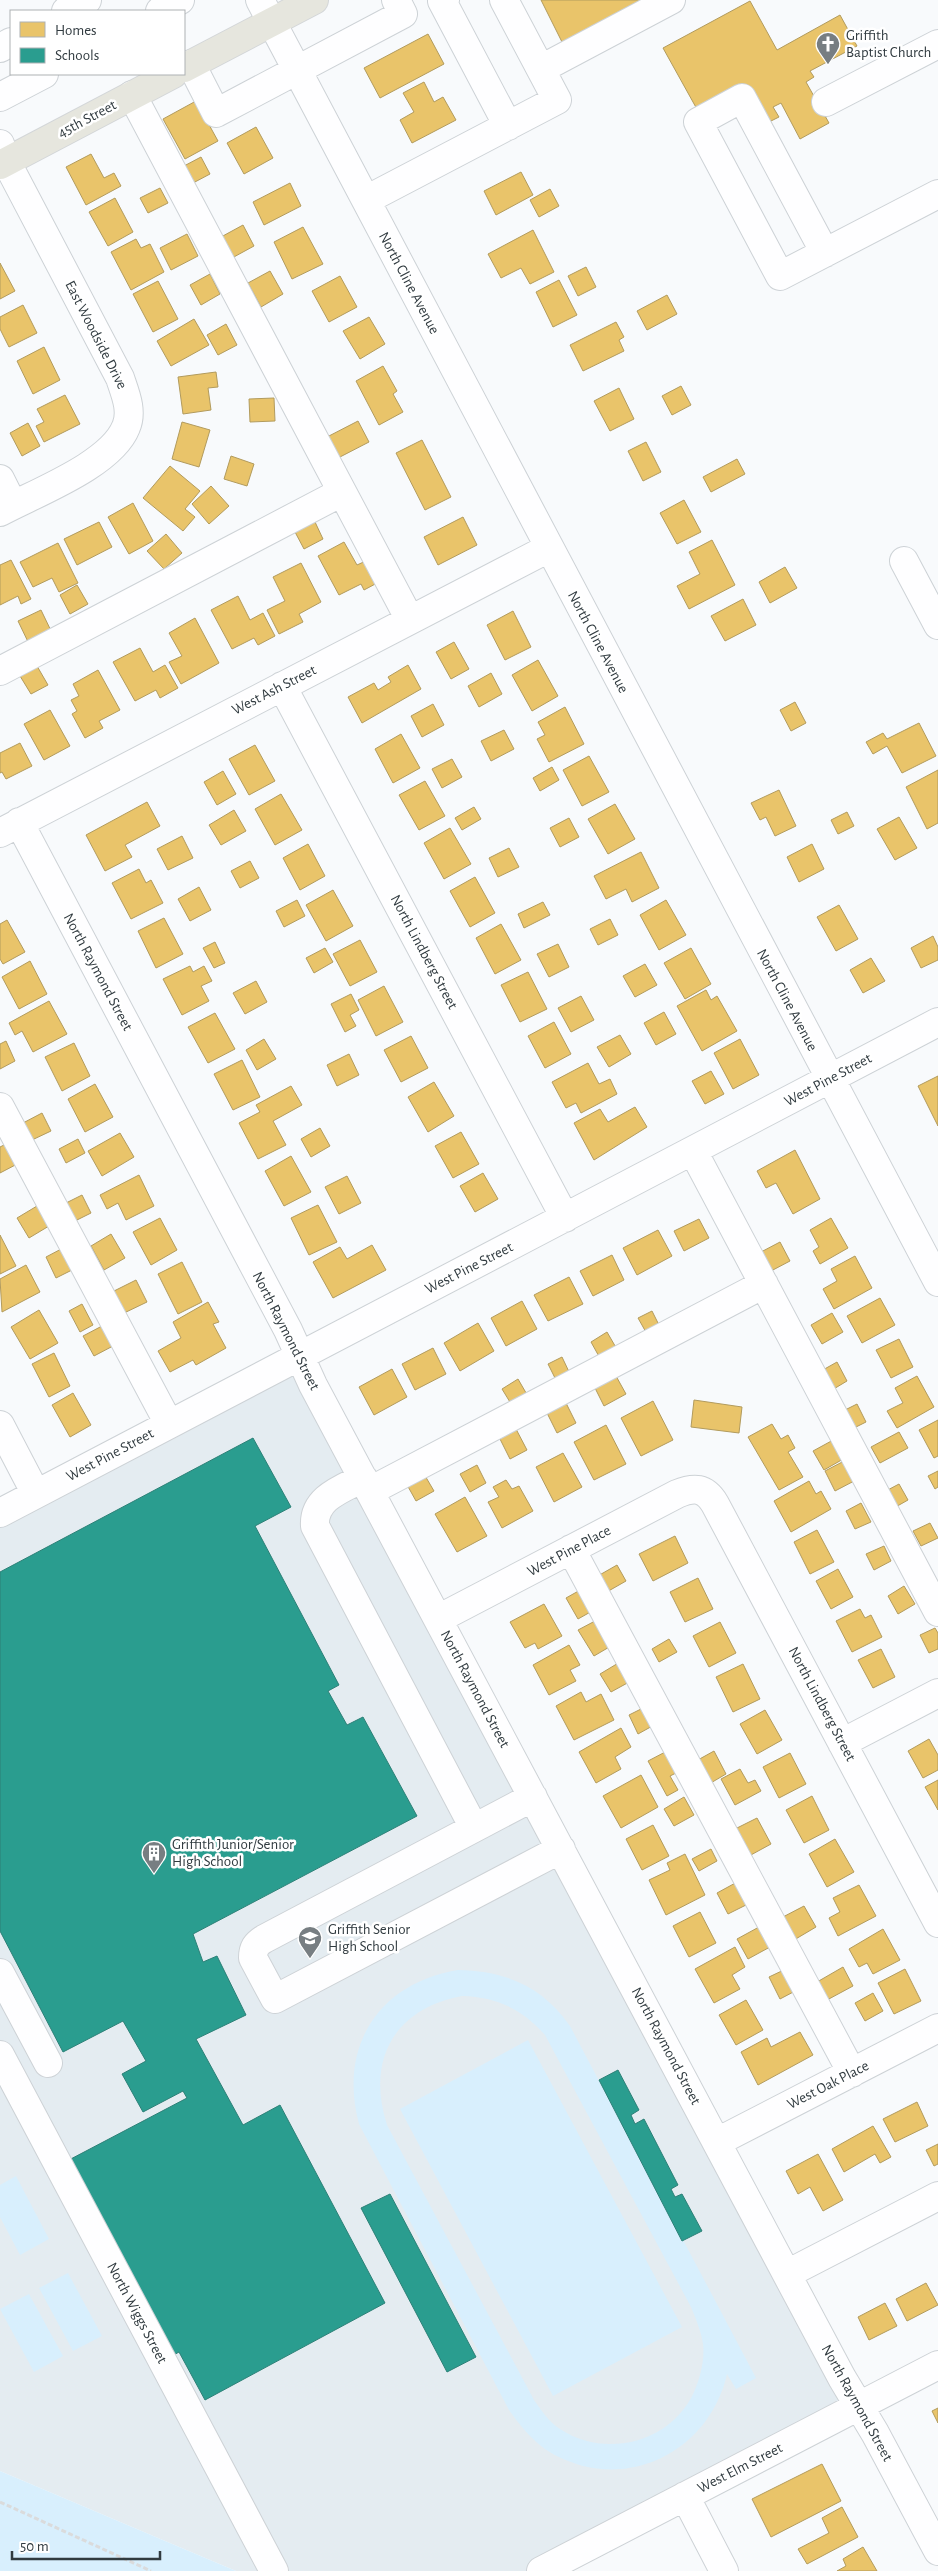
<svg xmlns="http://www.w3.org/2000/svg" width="938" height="2571" viewBox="0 0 938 2571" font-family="'Alegreya Sans',sans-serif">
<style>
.built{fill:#e4ecf1}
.green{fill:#d8effd;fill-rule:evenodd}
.homes{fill:#e9c46a;stroke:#b29b5d}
.schools{fill:#2a9d8f;stroke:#2c8077}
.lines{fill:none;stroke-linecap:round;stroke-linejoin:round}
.minor-casing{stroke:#cdd2d6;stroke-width:30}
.major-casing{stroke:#d3d6d8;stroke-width:30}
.path{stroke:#dadbdc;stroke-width:3;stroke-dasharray:5 2.5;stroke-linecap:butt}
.minor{stroke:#fefeff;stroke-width:28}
.major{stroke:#e6e6de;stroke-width:28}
.labels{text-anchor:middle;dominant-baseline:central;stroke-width:5;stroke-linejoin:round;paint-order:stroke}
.poi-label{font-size:15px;fill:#313b40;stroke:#fff;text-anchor:start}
.street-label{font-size:15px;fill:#313b40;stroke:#fff}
</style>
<rect width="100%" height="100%" fill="#f8fafc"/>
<path class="built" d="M299,1356L860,2406L541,2571H236L0,2471V1512Z"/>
<path class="green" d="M458,1970C506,1971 542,1986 570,2026L756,2378L736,2389L727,2374C712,2440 649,2482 583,2466C570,2462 556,2457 545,2449C530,2438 519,2424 509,2410L359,2124C338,2046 379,1983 458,1970ZM462,1996C497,1997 522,2009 545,2035L691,2307C696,2319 701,2331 703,2344C705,2360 700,2378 694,2392C671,2443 605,2459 560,2429C549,2422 541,2410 534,2400L387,2125C366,2060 394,2009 462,1996Z
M528,2040L682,2327L553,2396L400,2109Z
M16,2176L49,2239L20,2255L0,2217V2185Z
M68,2273L102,2336L73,2351L39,2288Z
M29,2294L63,2356L34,2372L0,2309Z
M0,2471L236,2571H0Z"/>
<path class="homes" d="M541,0H648L563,44Z
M750,1L777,50L840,15L857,46L810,71L814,77L806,82L829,123L800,139L781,103L773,107L779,117L767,123L747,85L698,111L663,48Z
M428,34L444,64L380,98L364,68Z
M424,82L434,102L443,97L456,120L412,143L400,120L414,112L403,93Z
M196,101L218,141L185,159L163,119Z
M256,127L273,158L244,174L227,143Z
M91,154L104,178L114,173L121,186L86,205L66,167Z
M201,157L210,174L193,183L184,166Z
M521,172L533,195L496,215L484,191Z
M290,183L301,206L264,225L253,202Z
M160,188L168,203L148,213L140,198Z
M550,189L559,206L539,217L530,200Z
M115,198L133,232L108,246L89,212Z
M243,225L254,246L232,258L221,237Z
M303,227L323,264L292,279L274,242Z
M533,230L554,272L530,284L521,268L501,278L488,254Z
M187,234L198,256L171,270L160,248Z
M136,239L141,248L150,244L164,272L131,290L111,252Z
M0,263L15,291L0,299Z
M586,267L596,287L578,296L568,276Z
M270,271L283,294L261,307L248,283Z
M210,274L220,294L201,305L190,285Z
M340,276L357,307L329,322L312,291Z
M559,280L577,315L553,327L536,292Z
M158,281L178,319L153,332L133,294Z
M667,295L677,314L647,330L637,311Z
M23,305L37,333L9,347L0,329V317Z
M369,317L385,344L360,359L343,331Z
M194,319L209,345L171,366L157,341Z
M616,322L624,337L619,340L624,351L583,371L570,345Z
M226,324L237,345L218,355L207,335Z
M44,347L60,380L33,394L17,361Z
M383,366L397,391L393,394L403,412L379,425L356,381Z
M216,372L218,387L208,388L211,410L183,414L178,377Z
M681,386L691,405L672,415L662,396Z
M619,388L634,419L610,431L594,401Z
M65,395L80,424L44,442L36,426L44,422L37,409Z
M274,398L275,421L250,422L249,399Z
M358,421L369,442L338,458L327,437Z
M182,422L210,430L199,467L172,459Z
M28,423L40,446L22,456L10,433Z
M422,440L451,497L425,510L396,453Z
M646,442L661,472L643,481L628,451Z
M231,456L254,464L247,486L224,479Z
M737,459L745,474L711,492L703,477Z
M170,466L200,491L185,509L195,517L183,531L143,498Z
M211,486L229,506L209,524L192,504Z
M684,500L701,532L677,544L660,513Z
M133,503L153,541L129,554L108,517Z
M463,517L477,545L438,565L424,537Z
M99,522L112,547L77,565L64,539Z
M315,522L323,539L304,549L295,532Z
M166,534L182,553L164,569L147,551Z
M712,540L735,585L689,609L677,586L700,574L689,552Z
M344,542L357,565L368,560L379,582L364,590L361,584L339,595L318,556Z
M58,543L78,583L59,592L52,578L33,587L20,562Z
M11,560L31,599L21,604L18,596L0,605V565Z
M301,563L321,602L299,614L303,622L279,634L267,610L285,601L273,577Z
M785,567L797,588L770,603L759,582Z
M77,585L88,604L70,614L60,595Z
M238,596L250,620L263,613L275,636L258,645L254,638L232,649L211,610Z
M743,599L756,625L725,641L711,616Z
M41,610L54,637L31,648L18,621Z
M513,611L531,647L505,660L487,625Z
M195,618L219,663L181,684L169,662L182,656L169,633Z
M454,642L469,669L451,679L436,652Z
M140,648L153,672L165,665L178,688L160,698L156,690L135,701L113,662Z
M538,660L558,696L532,711L512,675Z
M408,665L421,689L362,723L348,697L374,683L378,690L391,682L388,677Z
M37,666L48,685L31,694L20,676Z
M98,670L120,710L99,721L103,728L85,738L72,714L77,711L71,700L79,696L73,684Z
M491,673L502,694L479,707L468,686Z
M795,702L806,723L791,731L780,710Z
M433,704L444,725L422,737L411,716Z
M565,707L584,744L549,762L537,739L545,735L538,722Z
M50,710L70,746L44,760L24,724Z
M919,723L936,756L902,773L887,746L873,754L866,742L883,733L887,739Z
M504,730L514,749L491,761L481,741Z
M401,734L420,768L393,783L375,749Z
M20,743L32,766L6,779L2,772L0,773V753Z
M255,745L275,781L249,795L229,759Z
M589,756L609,792L582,806L563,770Z
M452,759L462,777L442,788L432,769Z
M552,767L559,780L540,791L533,778Z
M938,770V823L927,829L906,787Z
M223,771L236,794L217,805L204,782Z
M425,781L445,816L419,830L399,795Z
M779,790L796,826L775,836L766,817L760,820L751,803Z
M281,794L302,830L275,845L255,809Z
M147,802L160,826L125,845L132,857L105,871L86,835Z
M615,804L635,839L608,854L588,819Z
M474,807L481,819L462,830L455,818Z
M234,810L246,831L221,845L209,825Z
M847,812L854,826L838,834L831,820Z
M899,817L917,848L895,860L877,829Z
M569,818L579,837L560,847L550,828Z
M450,828L471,864L444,879L424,843Z
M182,836L193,858L168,870L157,849Z
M308,844L325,876L300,890L283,858Z
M812,844L824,869L799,882L787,857Z
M509,848L519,867L498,877L489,858Z
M641,852L659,888L632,902L626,889L606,899L594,876Z
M250,861L259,878L240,888L231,871Z
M139,869L146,883L151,880L163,903L131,919L112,883Z
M475,877L495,913L470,927L450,891Z
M199,887L211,910L190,921L178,899Z
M333,890L353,926L326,941L306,905Z
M297,900L305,916L284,927L276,911Z
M666,900L686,935L659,950L640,915Z
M543,902L550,915L524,928L518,914Z
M839,905L858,939L836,951L817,917Z
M164,918L183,954L156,968L138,931Z
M610,919L618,935L598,945L590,929Z
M7,920L25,952L3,964L0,959V924Z
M501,924L521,960L495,974L476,938Z
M933,936L938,947V960L921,968L911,948Z
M360,940L377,972L350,986L333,954Z
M215,942L225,963L214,968L203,948Z
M558,944L569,967L549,977L537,954Z
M325,948L333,962L314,973L306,958Z
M691,948L711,984L685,999L664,963Z
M871,958L885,981L863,993L850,970Z
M30,961L47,994L19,1009L2,977Z
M645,964L657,985L635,997L623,976Z
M190,966L193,972L204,966L212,981L201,986L209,1001L182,1015L163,979Z
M528,972L547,1009L520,1022L501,985Z
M256,981L267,1002L245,1014L233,993Z
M384,986L403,1022L376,1036L358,1000Z
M706,990L711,1000L717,996L737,1031L702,1051L677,1006Z
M351,994L359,1010L350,1015L356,1026L345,1032L331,1004Z
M581,996L594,1020L571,1032L558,1008Z
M49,1001L67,1034L33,1052L22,1031L15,1035L9,1023Z
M664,1012L676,1034L656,1045L644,1023Z
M215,1013L235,1049L208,1063L188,1027Z
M554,1022L571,1054L545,1068L528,1036Z
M620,1035L631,1054L609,1067L597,1047Z
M411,1036L428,1068L401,1082L384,1050Z
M264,1039L276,1059L257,1070L246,1050Z
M740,1039L759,1075L733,1089L714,1053Z
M6,1041L15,1061L0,1069V1044Z
M74,1043L90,1076L62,1091L45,1057Z
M349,1054L359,1075L337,1086L327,1065Z
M242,1060L260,1097L233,1110L214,1074Z
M588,1063L599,1084L610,1079L617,1094L581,1113L576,1103L566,1108L552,1082Z
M711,1071L724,1094L705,1104L692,1081Z
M938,1076V1126L918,1086Z
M434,1082L454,1116L428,1132L408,1097Z
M95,1084L113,1117L85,1132L68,1099Z
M291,1086L302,1105L273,1121L286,1145L258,1159L239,1123L260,1112L256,1105Z
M635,1107L647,1127L594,1160L574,1123L600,1109L608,1122Z
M42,1113L51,1131L32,1140L23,1123Z
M320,1128L330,1146L311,1157L301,1139Z
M461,1132L479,1164L453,1178L435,1146Z
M120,1133L134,1157L102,1176L88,1151Z
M78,1139L85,1153L66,1163L59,1149Z
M10,1142L21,1162L0,1173V1147Z
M795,1150L820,1199L793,1214L776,1183L766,1188L757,1171Z
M291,1156L311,1192L284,1206L265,1171Z
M483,1173L498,1199L475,1212L460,1186Z
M139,1175L154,1206L126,1220L118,1203L107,1209L100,1195Z
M347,1176L361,1203L339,1214L325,1187Z
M82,1195L91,1213L71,1223L62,1205Z
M42,1203L54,1223L29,1238L17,1218Z
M318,1205L337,1242L309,1255L291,1218Z
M160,1218L177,1250L151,1265L133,1232Z
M831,1218L848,1248L820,1264L813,1251L819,1247L810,1230Z
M699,1219L709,1238L684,1251L674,1231Z
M658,1230L672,1256L637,1275L623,1248Z
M111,1234L125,1258L104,1270L91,1246Z
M0,1235L16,1266L0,1274Z
M780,1242L790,1261L771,1271L761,1252Z
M372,1245L386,1270L333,1298L313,1262L340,1247L347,1259Z
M65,1247L76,1268L56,1278L46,1257Z
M612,1255L624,1280L593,1296L580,1271Z
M855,1256L872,1288L834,1309L823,1289L837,1281L831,1269Z
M182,1262L202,1302L178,1314L158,1274Z
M26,1265L40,1292L2,1312L0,1279Z
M569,1277L583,1304L548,1321L534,1295Z
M136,1280L147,1302L122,1314L112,1292Z
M880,1298L895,1325L862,1343L847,1316Z
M522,1301L537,1329L506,1346L491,1318Z
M208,1302L219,1322L213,1324L226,1348L196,1365L193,1360L170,1372L158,1351L181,1338L173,1322Z
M82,1304L93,1325L80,1332L69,1311Z
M39,1310L58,1343L30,1359L11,1327Z
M652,1311L660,1327L647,1334L638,1318Z
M832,1313L843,1332L822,1344L811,1325Z
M478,1323L494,1351L460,1371L444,1343Z
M102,1326L113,1346L94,1356L83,1336Z
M607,1332L618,1351L601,1360L591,1342Z
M899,1339L913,1367L891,1378L876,1350Z
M433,1348L446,1374L415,1390L402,1364Z
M54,1353L70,1386L49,1397L32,1364Z
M562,1357L571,1376L557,1382L548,1364Z
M837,1362L847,1381L832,1390L821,1371Z
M392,1369L407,1397L374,1415L359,1387Z
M616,1376L626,1394L604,1406L595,1388Z
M917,1376L934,1407L897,1428L887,1411L903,1403L895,1388Z
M518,1379L529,1398L513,1407L502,1389Z
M73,1393L91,1425L70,1437L52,1405Z
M694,1400L742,1407L739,1433L691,1427Z
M653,1401L673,1440L641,1456L621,1418Z
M566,1403L576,1423L557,1433L547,1413Z
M857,1404L866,1422L850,1430L841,1412Z
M938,1420V1456L934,1458L919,1430Z
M772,1424L781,1439L788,1435L795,1448L788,1452L803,1477L779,1490L748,1437Z
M606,1425L626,1464L594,1480L574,1442Z
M516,1429L527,1450L510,1459L499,1437Z
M899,1432L908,1448L880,1463L871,1447Z
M835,1439L845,1458L824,1470L813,1451Z
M563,1453L582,1487L554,1502L536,1467Z
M846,1460L856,1480L835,1491L825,1471Z
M477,1465L486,1483L470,1492L460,1474Z
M938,1471V1487L935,1489L928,1476Z
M424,1474L434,1491L416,1501L406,1483Z
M506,1480L512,1489L519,1486L533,1511L502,1528L488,1502L499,1497L493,1487Z
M809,1481L816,1494L821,1491L831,1509L791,1532L774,1501Z
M899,1484L908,1500L892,1509L884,1492Z
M465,1497L487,1536L457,1552L435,1514Z
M861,1503L871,1522L855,1529L846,1511Z
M930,1523L938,1538L921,1546L913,1531Z
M817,1530L834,1562L810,1574L794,1542Z
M675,1536L688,1563L653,1581L639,1554Z
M884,1546L891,1561L874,1570L866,1554Z
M617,1565L626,1581L605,1593L596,1577Z
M838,1569L853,1597L831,1609L816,1581Z
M698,1578L713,1609L685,1622L670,1592Z
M904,1586L915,1604L898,1614L888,1596Z
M582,1589L594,1610L578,1619L566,1598Z
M544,1604L562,1636L538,1649L535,1643L525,1648L510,1622Z
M860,1609L865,1618L871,1615L882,1637L852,1652L836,1621Z
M595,1621L611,1646L594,1656L578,1630Z
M720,1622L736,1653L709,1667L693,1636Z
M935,1628L938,1633V1649L929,1653L920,1635Z
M669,1639L677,1652L659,1662L652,1649Z
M569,1645L580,1665L570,1670L576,1681L549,1695L533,1665Z
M881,1649L895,1677L873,1688L858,1660Z
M620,1662L631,1681L611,1692L600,1674Z
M743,1664L760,1699L733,1712L716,1677Z
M581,1692L586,1702L601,1694L614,1720L574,1740L556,1706Z
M647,1706L656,1724L638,1734L629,1715Z
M765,1710L782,1740L757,1754L740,1724Z
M621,1728L631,1747L615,1757L621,1769L596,1783L579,1752Z
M929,1739L938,1755V1770L923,1778L908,1751Z
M669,1750L680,1771L670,1776L678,1790L667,1796L648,1761Z
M714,1751L726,1774L709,1784L696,1761Z
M790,1753L806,1784L779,1798L763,1767Z
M740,1769L748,1783L755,1780L761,1791L735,1805L721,1779Z
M641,1775L658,1807L621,1828L603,1796Z
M938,1780V1810L925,1787Z
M812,1796L829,1830L804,1843L786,1810Z
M684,1797L694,1815L674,1826L664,1809Z
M757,1818L771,1844L749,1856L735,1829Z
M653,1825L669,1856L642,1870L626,1839Z
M835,1839L854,1872L827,1887L809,1854Z
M711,1849L717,1861L699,1871L692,1859Z
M685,1854L705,1895L666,1915L649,1880L670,1870L667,1863Z
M739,1881L750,1903L728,1914L717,1893Z
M859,1885L876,1916L838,1936L829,1918L840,1912L833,1898Z
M804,1906L816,1927L794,1940L781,1918Z
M700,1912L716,1943L689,1957L673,1926Z
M759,1927L770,1947L748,1959L737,1939Z
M883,1929L900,1960L873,1974L867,1963L859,1967L849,1949Z
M735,1947L745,1967L732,1975L740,1989L714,2003L695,1969Z
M843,1967L853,1986L827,2000L817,1982Z
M788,1968L799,1989L780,1999L769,1977Z
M905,1969L921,2001L894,2014L878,1983Z
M873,1993L883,2011L865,2021L855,2003Z
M746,2000L763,2030L736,2045L719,2015Z
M800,2032L813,2055L758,2085L741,2052L767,2038L771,2047Z
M917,2102L928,2126L895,2142L883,2119Z
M873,2126L891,2157L880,2163L875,2154L844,2172L832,2149Z
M938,2144V2164L934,2166L926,2150Z
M818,2154L843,2200L823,2211L810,2187L798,2194L786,2171Z
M926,2283L938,2305L907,2321L896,2299Z
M885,2303L897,2326L869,2340L858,2317Z
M938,2408V2423L932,2411Z
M822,2464L841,2501L771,2537L752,2499Z
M842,2507L858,2537L807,2564L798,2549L829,2533L822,2518Z
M863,2547L877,2571H837L846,2566L843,2559Z"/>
<path class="schools" d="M253,1438L291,1507L255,1526L339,1685L328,1691L347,1725L363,1717L417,1816L193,1934L203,1962L217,1956L246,2015L196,2039L243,2125L280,2105L385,2303L205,2400L179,2352L172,2356L67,2161L187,2098L183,2091L143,2112L122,2074L146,2061L123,2021L63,2052L0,1931V1572Z
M618,2070L639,2110L631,2115L635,2124L644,2119L678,2185L671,2189L675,2197L682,2194L702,2231L682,2241L599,2080Z
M390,2194L476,2357L447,2372L361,2208Z"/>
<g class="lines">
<g class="minor-casing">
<path id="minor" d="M260,0L938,1282
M445,0L442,1L508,126
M66,11L87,0
M160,11L180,0
M0,48L11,42
M191,64L216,113L403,14L396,0
M541,69L671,0
M132,95L410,620
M0,97L44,74
M826,102L938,44
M0,144L6,161L120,378C125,393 133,411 126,427C111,465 35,493 0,512
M366,200L557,100L504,0
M825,253L742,98L698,122L780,276L938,194
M0,479L13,505
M904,561L938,625
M0,671L342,492
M282,686L565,1218
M19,822L288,1330L313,1385L842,2378L875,2433L938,2551
M0,833L549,548
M0,1107L169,1424
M693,1151L938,1612
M0,1425L36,1494
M363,1478C342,1489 313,1498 315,1526L474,1828
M370,1491L764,1284
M0,1513L938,1022
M571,1549L852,2073
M438,1619L677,1494C694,1487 705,1487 715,1504L938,1923
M842,1743L938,1693
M533,1797L264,1939C256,1944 253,1948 253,1958L275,1999L561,1849
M0,1973L48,2063
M0,2055L274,2571
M717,2142L938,2028
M787,2274L938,2196
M685,2496L724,2571
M541,2571L938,2365"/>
</g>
<g class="major-casing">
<path id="major" d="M184,68L314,0
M0,165L173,74"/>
</g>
<path class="path" d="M0,2502L151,2571"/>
<use href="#minor" class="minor"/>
<use href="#major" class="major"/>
</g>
<defs>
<g id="church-pin" transform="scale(1.25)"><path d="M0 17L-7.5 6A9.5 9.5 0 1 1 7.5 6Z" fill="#777e82" stroke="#fff"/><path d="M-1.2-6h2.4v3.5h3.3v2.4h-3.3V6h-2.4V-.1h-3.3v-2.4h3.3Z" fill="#fff"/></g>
<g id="building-pin" transform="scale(1.25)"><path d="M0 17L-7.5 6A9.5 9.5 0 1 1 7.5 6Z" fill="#777e82" stroke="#fff"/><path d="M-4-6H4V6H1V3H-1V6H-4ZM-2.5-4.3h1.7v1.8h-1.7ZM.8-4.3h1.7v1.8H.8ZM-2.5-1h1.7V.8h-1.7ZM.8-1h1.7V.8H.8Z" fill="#fff"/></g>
<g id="school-pin" transform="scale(1.25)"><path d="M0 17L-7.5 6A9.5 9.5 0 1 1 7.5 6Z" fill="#777e82" stroke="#fff"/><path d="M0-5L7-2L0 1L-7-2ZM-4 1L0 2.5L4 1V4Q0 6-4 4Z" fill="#fff"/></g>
</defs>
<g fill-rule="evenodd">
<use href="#church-pin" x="828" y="44"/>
<use href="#building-pin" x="154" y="1853"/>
<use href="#school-pin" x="310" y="1938"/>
</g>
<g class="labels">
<g class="poi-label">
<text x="846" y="35">Griffith<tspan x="846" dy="17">Baptist Church</tspan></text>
<text x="172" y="1844">Griffith Junior/Senior<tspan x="172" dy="17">High School</tspan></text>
<text x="328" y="1929">Griffith Senior<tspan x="328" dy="17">High School</tspan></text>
</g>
<g class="street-label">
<text transform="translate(87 119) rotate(-28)">45th Street</text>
<text transform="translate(409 283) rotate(62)">North Cline Avenue</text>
<text transform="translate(96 335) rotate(63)">East Woodside Drive</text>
<text transform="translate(598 642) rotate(62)">North Cline Avenue</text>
<text transform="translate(274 690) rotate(-27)">West Ash Street</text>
<text transform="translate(424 952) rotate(62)">North Lindberg Street</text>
<text transform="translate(98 972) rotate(62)">North Raymond Street</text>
<text transform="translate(787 1000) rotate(62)">North Cline Avenue</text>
<text transform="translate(828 1080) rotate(-28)">West Pine Street</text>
<text transform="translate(469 1268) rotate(-27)">West Pine Street</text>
<text transform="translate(286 1331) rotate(63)">North Raymond Street</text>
<text transform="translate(110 1455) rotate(-28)">West Pine Street</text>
<text transform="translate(569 1551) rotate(-28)">West Pine Place</text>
<text transform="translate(475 1689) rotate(62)">North Raymond Street</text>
<text transform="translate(822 1704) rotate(62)">North Lindberg Street</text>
<text transform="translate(666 2046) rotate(62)">North Raymond Street</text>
<text transform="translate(828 2085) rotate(-27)">West Oak Place</text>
<text transform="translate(137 2313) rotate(62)">North Wiggs Street</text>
<text transform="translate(857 2403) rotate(61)">North Raymond Street</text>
<text transform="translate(740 2468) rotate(-27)">West Elm Street</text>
</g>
</g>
<rect x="10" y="10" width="175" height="65" fill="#ffffff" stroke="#adb1b3"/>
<rect x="20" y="22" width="25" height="15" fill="#e9c46a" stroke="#adb1b3"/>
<text x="55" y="35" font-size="15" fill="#313b40">Homes</text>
<rect x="20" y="48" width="25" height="15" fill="#2a9d8f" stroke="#adb1b3"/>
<text x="55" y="60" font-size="15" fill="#313b40">Schools</text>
<path d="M12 2551v8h148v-8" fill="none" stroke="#313b40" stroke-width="2.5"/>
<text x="20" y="2551" font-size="15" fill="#313b40" stroke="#ffffff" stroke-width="4" paint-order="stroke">50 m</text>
</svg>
